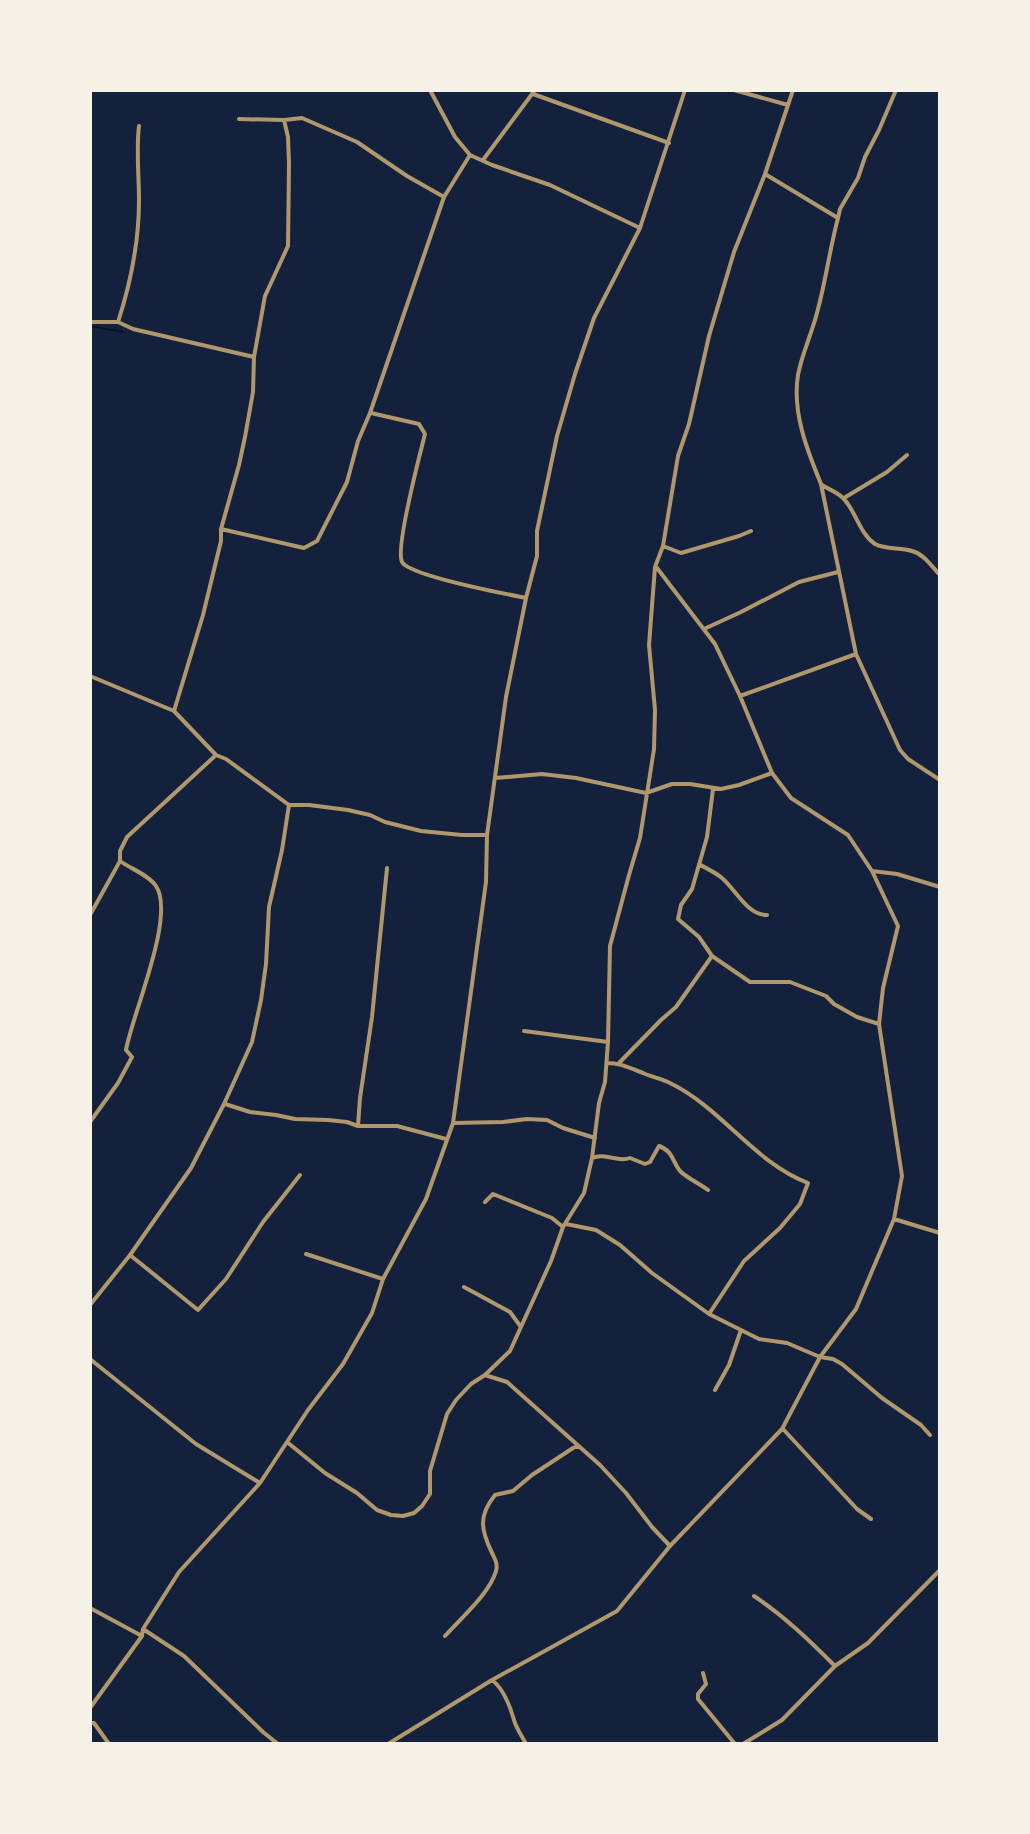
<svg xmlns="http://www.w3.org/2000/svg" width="1030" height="1834" viewBox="0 0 1030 1834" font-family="Quicksand,sans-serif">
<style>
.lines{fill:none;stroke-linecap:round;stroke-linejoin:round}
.stream{stroke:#0b132b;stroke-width:2}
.minor{stroke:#b1986c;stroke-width:4}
</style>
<rect width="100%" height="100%" fill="#14213d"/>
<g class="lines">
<path class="stream" d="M90,326L123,332"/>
<path class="minor" d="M430,90L455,137L470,155L492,165L550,185L640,228
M734,90L788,105
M533,94L669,143
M239,119L284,120L302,118L357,142L407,176L444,197
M483,160L535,90
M765,174L838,218C830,248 826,279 818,309C813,331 802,353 798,375C792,412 807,450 821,484L856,654L900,750L908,759L940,780
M838,218L840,209L858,178L865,157L879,130L896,90
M90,322H118L133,329L254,357
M118,322C131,282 139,242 139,200C139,175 136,150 139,126
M371,413L419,424L425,434C420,454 395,548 402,562C410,576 506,594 526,598
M822,485C828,489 837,492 843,498C856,511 859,533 875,544C886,550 901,547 912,551C924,554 932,567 940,575
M844,498L887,472L907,455
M221,529L304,548L317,541L347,482L358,441L370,413L444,197L470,155
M663,546L681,553L739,536L751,531
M657,568L715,644L740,696L772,773L791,798L848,835L872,871L897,874L940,887
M704,629L741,612L799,582L838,572
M90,676L174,711L216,755L226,759L289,805H309L348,810L370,815L385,822L421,831L462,835H487
M740,696L856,654
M174,711L203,615L221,541V529L239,465L245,437L253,392L254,357L265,296L288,246L289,164L288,137L284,120
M495,778L542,774L576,778L646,793L672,784H690L721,789L739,785L772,773
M699,864C707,869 715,872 722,878C736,890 747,915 767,915
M90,915L120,861V851L127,837L216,755
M712,956L699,937L678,919L681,905L692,889L707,837L713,789
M524,1031L608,1042
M607,1063C622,1063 629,1068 643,1073C652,1077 663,1079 672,1084C722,1109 755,1163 808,1183L800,1204L780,1228L744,1261L709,1314
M619,1063L661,1020L676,1007L712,956L750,982H790L826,996L834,1004L857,1017L879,1024
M225,1104L250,1112L276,1115L295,1119L328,1120L347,1122L358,1126H397L446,1139
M90,1122L118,1083L132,1057L126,1050C132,1015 176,916 156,886C149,875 131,869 120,861
M453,1123L503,1122L527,1119L547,1120L563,1128L595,1138
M358,1126L360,1098L372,1017L387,868
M592,1158C606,1152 617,1163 630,1158L645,1164L650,1162L659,1146C673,1151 672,1161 680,1171C687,1178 700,1184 708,1190
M485,1202L493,1194L552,1218L563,1227
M894,1219L940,1233
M566,1224L596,1230L620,1245L652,1273L709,1314L759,1339L787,1343L820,1357L833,1359L842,1364L882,1398L921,1425L930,1435
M306,1254L383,1279
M130,1255L198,1310L226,1279L263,1222L300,1175
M464,1287L510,1312L521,1327
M90,1305L130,1255L191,1168L224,1104L252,1042L261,1000L266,964L269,907L282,850L289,805
M90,1359L196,1444L260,1483
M485,1375L507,1382L600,1465L626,1493L652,1527L670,1546
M715,1390L729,1365L741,1330
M783,1429L857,1509L871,1519
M287,1442L325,1473L357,1493L377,1510L391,1515L403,1516L414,1513L422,1506L430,1494V1471L447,1414L456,1400L471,1384L485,1375L510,1351L551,1261L563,1227L584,1193L592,1158L599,1103L605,1082L608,1042L610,946L629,875L640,838L654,749L655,710L649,645L655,567L663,546L678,456L689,424L709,336L734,252L765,174L793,90
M754,1596C784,1616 809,1640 835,1666
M90,1608L142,1636
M143,1629L184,1656L263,1732L278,1744
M445,1636C460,1619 490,1593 496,1571C498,1564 495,1559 492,1553C481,1530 478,1516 495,1495L513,1491L532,1475L573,1448L578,1446
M703,1673L706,1684L698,1694V1699L735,1744
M492,1680C504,1689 510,1706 514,1720C516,1728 522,1736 526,1744
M90,1708L142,1636L143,1629L179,1572L260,1483L308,1410L343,1364L372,1313L383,1279L426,1199L453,1123L486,882L487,835L506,697L526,598L537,556V531L557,436L575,374L594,318L640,228L685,90
M90,1723H94L109,1744
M388,1744L492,1680L617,1611L670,1546L782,1429L820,1357L856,1309L894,1219L902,1176L879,1024L883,988L898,926L872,871
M743,1744L782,1720L835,1666L868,1643L940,1570"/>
</g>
<rect width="1030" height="1834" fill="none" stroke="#f6f1e7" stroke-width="184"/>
</svg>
